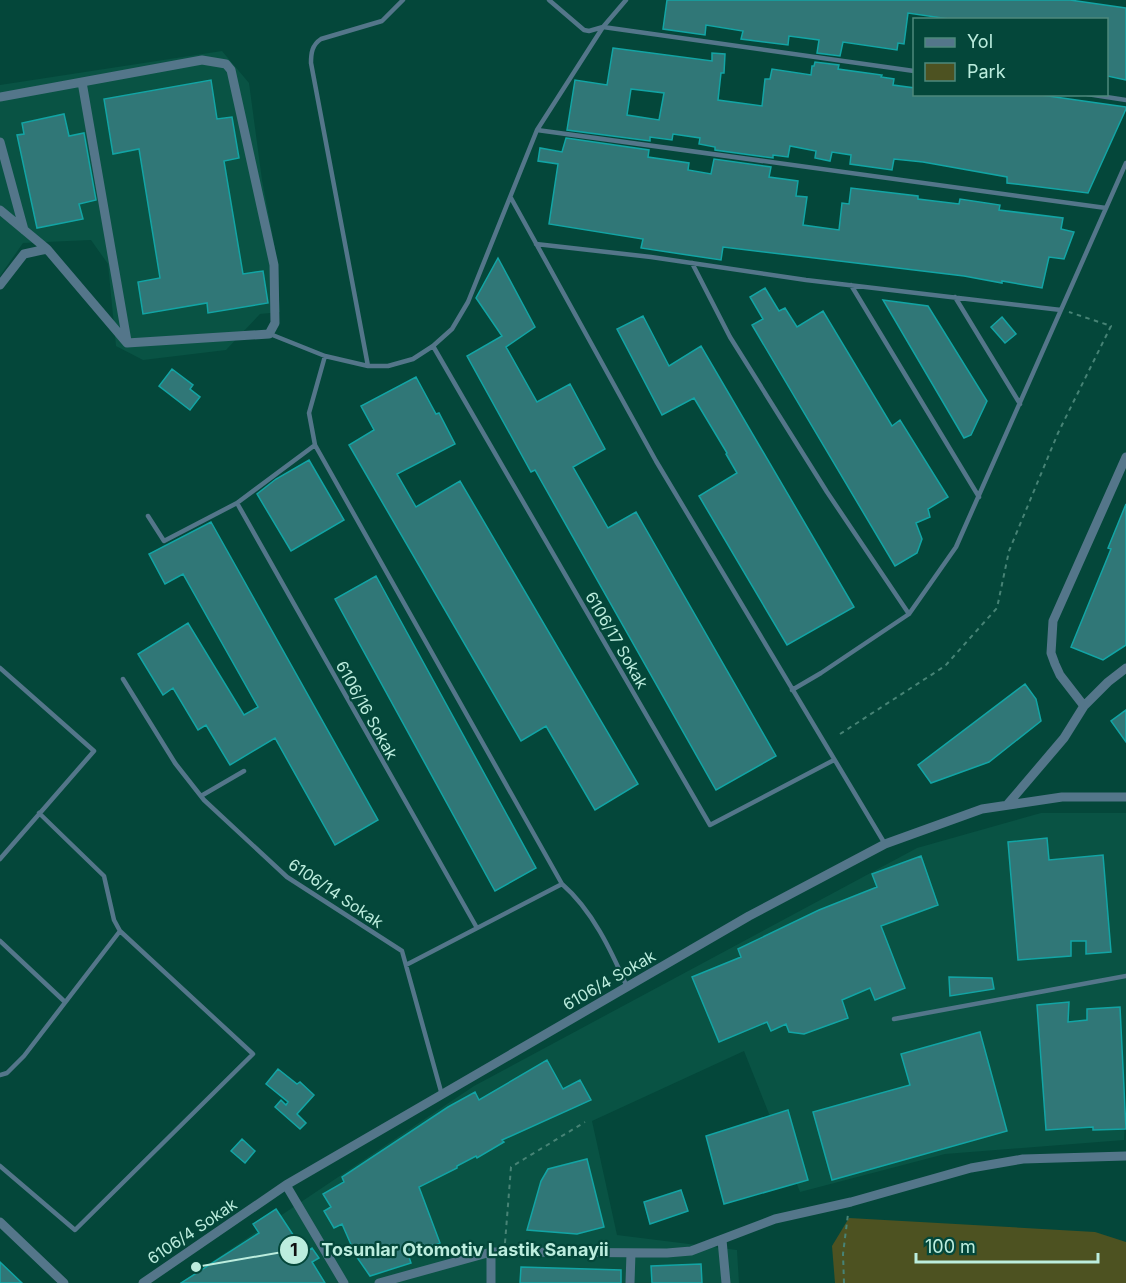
<svg xmlns="http://www.w3.org/2000/svg" width="1126" height="1283" viewBox="0 0 1126 1283" font-family="Inter,sans-serif">
<style>
.built{fill:#095344}
.green{fill:#4d5221}
.building{fill:#307777;stroke:#12a5a5;stroke-width:1.5;fill-rule:evenodd}
.lines{fill:none;stroke-linecap:round;stroke-linejoin:round}
.path{stroke:#478375;stroke-width:2;stroke-dasharray:4.5 4.5;stroke-linecap:butt}
.service{stroke:#54768a;stroke-width:4.5}
.minor{stroke:#54768a;stroke-width:9}
.labels{text-anchor:middle;dominant-baseline:central;stroke-width:4.5;stroke-linejoin:round;paint-order:stroke}
.street-label{font-size:16px;fill:#bcedde;stroke:#04473a}
.leader{fill:none;stroke:#bcedde;stroke-width:2}
.callout-dot{fill:#bcedde;stroke:#04473a;stroke-width:2}
.mark-label{font-size:18px;text-anchor:middle;font-weight:bold;fill:#111}
.callout-label{font-size:18px;text-anchor:middle;font-weight:bold;fill:#bcedde;stroke:#04473a;stroke-width:4.5;stroke-linejoin:round;paint-order:stroke}
</style>
<rect width="100%" height="100%" fill="#04473a"/>
<path class="built" d="M222,51L249,83L262,180L275,248L280,312L260,314L226,350L143,360L116,346L108,264L91,240L23,243L0,276V85Z
M1041,813H1126V1080L1124,1140L945,1154L800,1192L744,1051L592,1121L617,1235L737,1250L739,1283H180L474,1086L917,848Z"/>
<path class="green" d="M849,1218L1095,1232L1126,1242V1283H835L832,1246Z"/>
<path class="building" d="M667,0H1070L1126,8V80L1107,76V20H956L908,13L904,44L898,43L897,50L843,42L840,56L817,53L819,40L789,36L788,45L741,39L743,31L706,25L705,35L663,29Z
M613,48L712,61V53L725,54L724,73H721L718,100L762,106L765,79H770L772,69L811,75L812,66H814L815,62L839,65L838,69L882,75L881,77L894,79L893,85L915,88V94H1034L1126,107V109L1088,193L1007,183V177L923,162L894,159L892,170L850,164L851,155L832,152L830,161L815,158L816,151L790,146L788,157L773,155V158L715,150V147L699,144L700,138L673,134L672,140L650,137V141L567,130L575,80L607,85ZM631,89L664,93L659,120L627,115Z
M211,80L217,119L232,117L239,158L224,161L243,274L263,271L268,303L208,313L207,303L143,314L138,282L160,278L139,149L113,154L104,99Z
M64,114L69,136L84,133L96,200L79,204L83,219L37,228L17,135L24,134L22,123Z
M566,138L649,150L648,157L689,163L688,170L711,174L714,159L771,167L769,177L798,181L796,196L807,197L803,225L839,230L842,203L849,204L851,188L918,196V199L959,204L960,199L1000,205L999,210L1063,218L1061,229L1074,232L1064,259L1049,257L1042,288L1002,281V283L964,276L723,247L721,260L641,248L643,239L549,224L558,164L538,161L540,148L562,152Z
M498,258L535,327L506,347L537,402L570,384L605,449L573,467L608,528L636,512L776,756L716,790L535,470L531,472L467,356L502,336L476,298Z
M765,288L779,311L785,308L797,327L823,311L892,426L900,420L948,497L928,509L930,517L916,523L922,539L917,553L895,566L752,325L763,319L750,297Z
M883,300L928,306L987,401L971,435L964,438Z
M643,316L669,366L701,346L854,607L787,645L699,496L737,473L726,454L727,453L694,398L662,415L617,329Z
M1002,317L1016,334L1005,343L991,327Z
M172,369L193,385L190,389L200,397L190,410L159,386Z
M416,377L436,414L439,413L455,444L397,474L416,507L460,481L638,784L595,810L546,726L521,741L349,445L374,430L361,406Z
M309,460L344,520L291,551L257,494L276,479Z
M1126,504V645L1103,660L1071,647L1111,549L1108,548Z
M211,522L378,820L335,845L275,738L230,765L206,725L198,730L173,688L163,695L138,654L188,623L244,715L258,707L183,574L165,584L149,554Z
M376,576L536,868L495,891L335,599Z
M1025,684L1036,699L1041,721L989,762L931,783L918,765Z
M1126,710V742L1111,721Z
M1047,838L1049,860L1103,855L1111,952L1086,954V941H1071V956L1018,960L1008,842Z
M921,856L938,905L881,926L905,988L875,1000L870,988L842,1000L848,1018L804,1034L789,1032L786,1024L771,1031L767,1022L719,1042L692,977L741,957L738,949L819,910L877,887L872,874Z
M949,977L992,978L994,989L950,996Z
M1069,1002L1068,1022L1087,1020V1009L1120,1007L1126,1129L1093,1130V1127L1046,1130L1037,1005Z
M980,1032L1007,1131L832,1180L813,1112L910,1085L901,1054Z
M547,1060L563,1089L580,1080L591,1100L502,1140L504,1142L477,1158L476,1156L457,1166V1168L419,1187L440,1243L408,1254L411,1263L370,1276L356,1256L342,1224L334,1228L324,1211L331,1207L323,1194L344,1182L342,1177L448,1107L475,1092L479,1100Z
M278,1069L297,1084L300,1082L314,1095L297,1114L306,1123L300,1129L275,1107L281,1100L286,1105L288,1102L266,1084Z
M788,1110L808,1180L724,1204L706,1136Z
M242,1139L255,1151L245,1163L231,1151Z
M587,1159L604,1227L577,1234L527,1230L541,1181L548,1169Z
M681,1190L688,1211L650,1224L644,1202Z
M276,1209L305,1253L312,1248L319,1258L312,1262L325,1283H181L259,1233L253,1224Z
M0,1262L22,1283H0Z
M701,1264L702,1283H652L651,1266Z
M521,1267L621,1270V1283H520Z"/>
<g class="lines">
<path class="path" d="M840,734L945,666L997,608L1009,551L1058,433L1111,326L1069,312
M505,1243L511,1167L585,1122
M844,1283L843,1254L848,1214"/>
<path class="service" d="M549,0L584,30L589,31L603,27L914,71
M1087,94L1126,100
M537,130L1106,208
M511,198L656,461L885,844
M536,244L651,257L806,280L1061,310
M692,263L730,337L827,492L909,614
M851,285L979,497
M955,297L1020,404
M270,334L325,356L368,366H388L413,359L433,346L452,329L468,302L537,130L603,27L626,0
M433,346L710,825L834,760
M325,356L309,413L315,445L562,884L406,965
M368,366L311,63C311,53 312,45 321,39L382,21L403,0
M237,503L477,928
M148,516L164,541L237,503L315,445
M0,668L94,751L0,859
M123,679L175,763L204,800L287,877L402,951L442,1095
M792,690L821,673L909,614L956,547L1126,163
M201,796L244,771
M562,884C592,910 611,950 627,987
M0,941L65,1002
M894,1019L1126,976
M0,1075L7,1073L24,1056L120,931
M0,1166L75,1230L253,1054L120,931L114,920L104,876L39,813"/>
<path class="minor" d="M82,82L127,341
M0,97L202,60L226,64L231,70L274,265L275,323L269,334L127,343L47,249L24,254L0,285
M0,142L24,230
M0,210L47,249
M1084,706L1060,675L1055,664L1051,653L1053,621L1126,457
M1007,805L1064,738L1084,706L1108,682L1126,668
M286,1185L344,1283
M0,1222L64,1283
M722,1240L726,1283
M143,1283L286,1185L749,916L885,844L982,809L1062,797H1126
M379,1283L491,1252L667,1253L691,1251L775,1219L851,1202L971,1168L1023,1159L1126,1156
M491,1283V1252
M630,1283L631,1253"/>
</g>
<g class="labels">
<g class="street-label">
<text transform="translate(617 640) rotate(60)">6106/17 Sokak</text>
<text transform="translate(367 710) rotate(61)">6106/16 Sokak</text>
<text transform="translate(336 893) rotate(34)">6106/14 Sokak</text>
<text transform="translate(609 980) rotate(-30)">6106/4 Sokak</text>
<text transform="translate(192 1231) rotate(-34)">6106/4 Sokak</text>
</g>
</g>
<path class="leader" d="M196 1267L294 1250"/>
<g class="callout-dot">
<circle cx="196" cy="1267" r="6"/>
<circle cx="294" cy="1250" r="15"/>
</g>
<g class="mark-label">
<text x="294" y="1256">1</text>
</g>
<g class="callout-label">
<text x="465" y="1256">Tosunlar Otomotiv Lastik Sanayii</text>
</g>
<rect x="913" y="18" width="195" height="78" fill="#04473a" stroke="#4e897c" stroke-width="1.5"/>
<rect x="925" y="38" width="30" height="9" fill="#54768a" stroke="#4e897c" stroke-width="1.5"/>
<text x="967" y="48" font-size="18" fill="#bcedde">Yol</text>
<rect x="925" y="63" width="30" height="18" fill="#4d5221" stroke="#4e897c" stroke-width="1.5"/>
<text x="967" y="78" font-size="18" fill="#bcedde">Park</text>
<path d="M916 1253v9h182v-9" fill="none" stroke="#bcedde" stroke-width="3"/>
<text x="925" y="1253" font-size="18" fill="#bcedde" stroke="#04473a" stroke-width="4.5" paint-order="stroke">100 m</text>
</svg>
